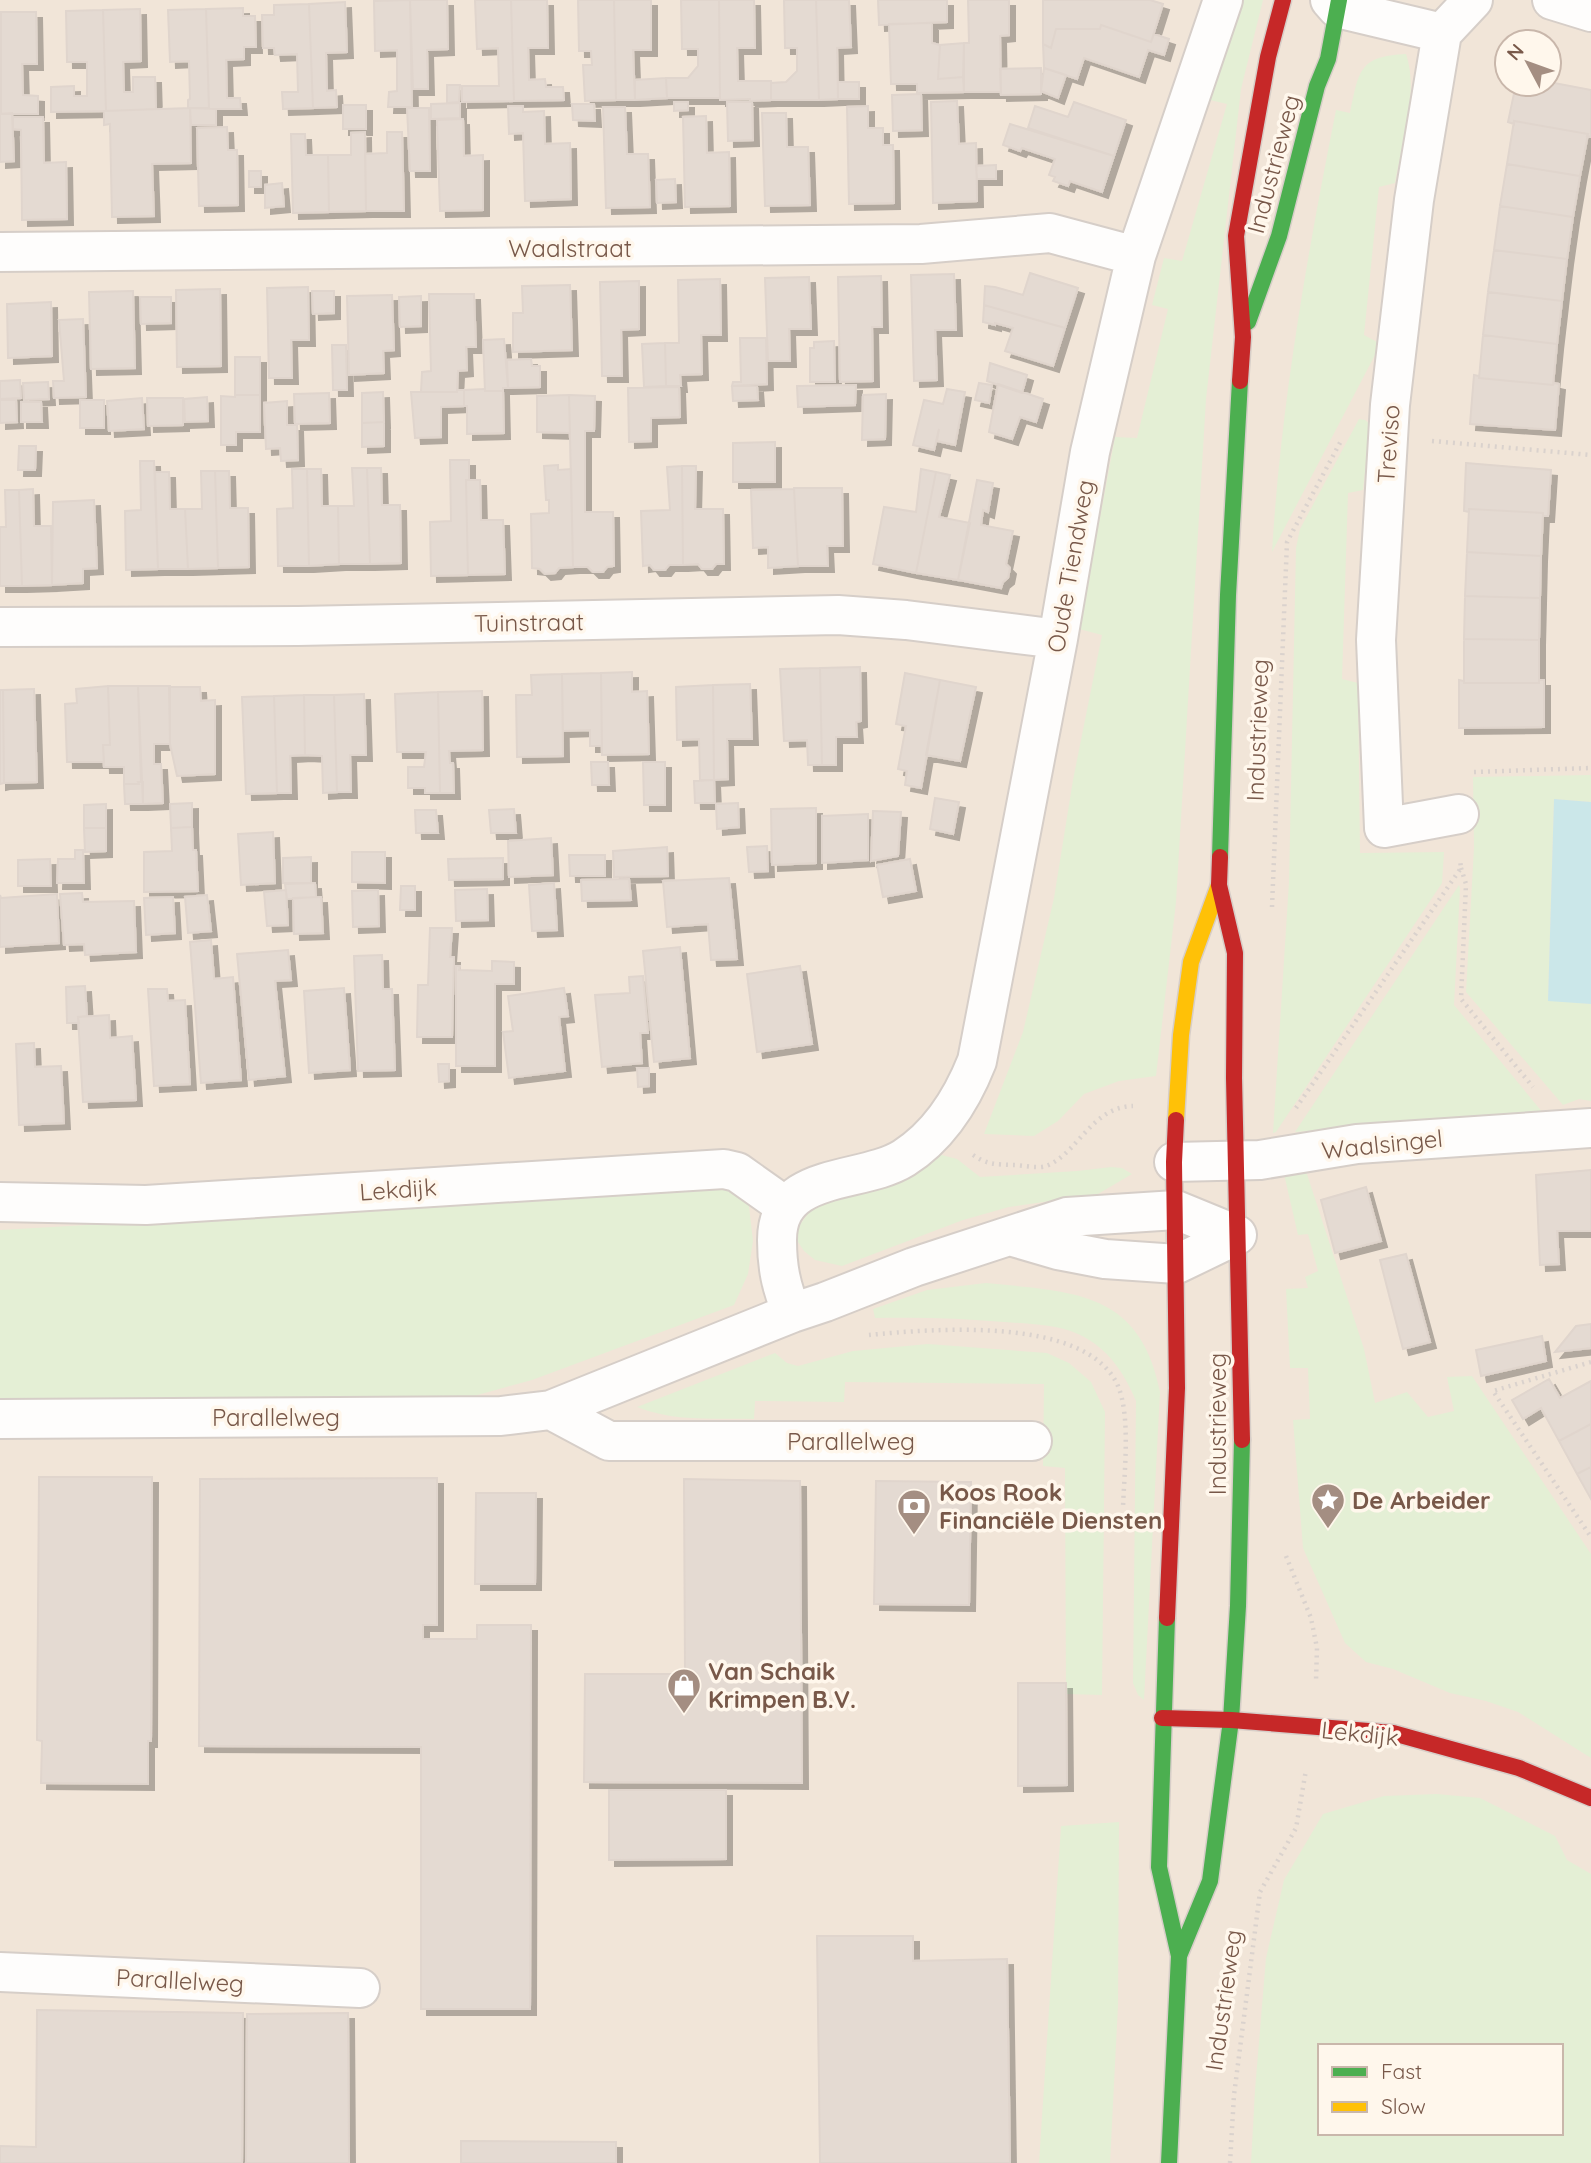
<svg xmlns="http://www.w3.org/2000/svg" width="1591" height="2163" viewBox="0 0 1591 2163" font-family="Quicksand,sans-serif">
<style>
.residential{fill:#f1e5d8;fill-rule:evenodd}
.green{fill:#e4efd5;fill-rule:evenodd}
.water{fill:#cbe7e9}
.building{fill:#e4dad2;stroke:#e0d5cd;stroke-width:2;filter:url(#shadow)}
.lines{fill:none;stroke-linecap:round;stroke-linejoin:round}
.street-casing{stroke:#d6cec8;stroke-width:42}
.fast-casing{stroke:#d7cec8;stroke-width:19}
.slow-casing{stroke:#d7cec8;stroke-width:19}
.jam-casing{stroke:#d7cec8;stroke-width:19}
.path{stroke:#dad2cd;stroke-width:4.5;stroke-dasharray:2 5;stroke-linecap:butt}
.street{stroke:#fefdfc;stroke-width:38}
.fast{stroke:#4caf50;stroke-width:16}
.slow{stroke:#ffc107;stroke-width:16}
.jam{stroke:#c62828;stroke-width:16}
.labels{text-anchor:middle;dominant-baseline:central;stroke-width:7;stroke-linejoin:round;paint-order:stroke}
.street-label{font-size:24px;fill:#785849;stroke:#fff7ec}
.poi-label{font-size:24px;font-weight:bold;fill:#785849;stroke:#fff7ec;text-anchor:start}
</style>
<defs>
<filter id="shadow"><feDropShadow dx="6" dy="6" stdDeviation="0" flood-color="#0004"/></filter>
</defs>
<rect width="100%" height="100%" fill="#f7f2eb"/>
<path class="residential" d="M0,0H1591V2163H0ZM1507,42H1549V84H1507ZM1320,2046H1561V2133H1320Z"/>
<path class="green" d="M1240,0H1263L1241,89L1206,399L1176,902L1156,1076L1119,1081L1084,1094L1058,1121L1034,1136L984,1134L1023,1032L1054,898L1073,780L1102,635L1079,629L1115,437L1137,438L1168,309L1152,305L1164,258L1182,261L1227,104L1206,99Z
M1406,54C1419,91 1402,144 1395,183L1379,187L1364,335L1377,342L1376,353L1272,552C1281,403 1307,256 1336,110L1350,113C1359,72 1358,56 1406,54Z
M1359,419L1365,420L1370,424L1363,490L1348,493L1342,679L1358,683L1360,853L1444,852L1442,883L1276,1132L1273,1133L1289,882L1296,548L1300,529Z
M1591,775V802L1554,799L1548,1000L1591,1004V1101L1579,1099L1563,1105L1466,992L1474,847L1473,777Z
M1459,885L1460,889L1454,1005L1543,1113L1295,1132Z
M934,1153L957,1159L980,1177L1077,1171L1111,1167L1122,1168L1132,1174L1098,1194L1009,1207L963,1220L842,1266L815,1260L804,1251L796,1239L799,1226L810,1211Z
M1305,1168L1364,1349L1375,1403L1407,1392L1428,1417L1454,1411L1447,1377L1472,1376L1591,1554V1758L1518,1712L1486,1701L1450,1693L1393,1669L1366,1662L1345,1643L1303,1548L1293,1420L1310,1419L1308,1368H1290L1286,1289L1308,1288L1305,1277L1318,1271L1308,1234L1298,1235L1284,1174Z
M724,1188L748,1198L753,1241L748,1274L734,1305L532,1380L463,1399L280,1402L0,1400V1230Z
M986,1283C1073,1292 1140,1290 1160,1392L1144,1700L1138,1695L1133,1683L1136,1401C1124,1372 1107,1347 1078,1334C1055,1324 1028,1324 1004,1322C961,1318 919,1317 875,1318L873,1309L927,1290Z
M928,1344L1047,1353L1069,1363L1091,1382L1105,1412L1102,1695L1066,1694L1065,1468L1043,1466L1044,1384L845,1382L844,1402L755,1401L754,1419C715,1418 674,1422 637,1407L775,1353L787,1363L798,1366L853,1351Z
M1437,1794L1480,1798L1555,1836L1567,1860L1591,1874V2163H1251L1255,2090L1266,1958L1284,1880L1323,1814L1384,1796ZM1320,2046H1561V2133H1320Z
M1119,1822L1118,2005L1110,2163H1039L1061,1826Z"/>
<path class="water" d="M1554,799L1591,802V1004L1548,1001Z"/>
<path class="building" d="M410,0L412,107H388L389,92L397,91V50L375,51L374,1Z
M410,0H447L448,49L427,50L428,89H413Z
M475,0H511L514,101L462,102V86H499L498,48L477,49Z
M511,0H547L548,48H528L529,80L545,79L546,87H563L564,100L514,101Z
M578,0H614L616,100L585,101L583,65H592L591,51H579Z
M614,0H651V50H633L635,100H616Z
M681,0H719L720,98H667L666,78H688L698,66V49H682Z
M719,0H754L755,48H737L738,81H771V100L750,101V99L720,100Z
M784,0H816L819,100H771V83L786,82L797,71V48H785Z
M816,0H849L851,47L837,48L838,99L819,100Z
M878,0H947V22L879,25Z
M968,0H1009V35L1000,36L1001,92H964V43H969Z
M1043,0H1150L1163,4L1151,42L1101,25L1100,29H1056L1051,48L1043,44Z
M345,2L347,52L326,53L327,91L336,90L337,107L313,108L309,4Z
M309,4L313,108L283,109L282,92H298L297,54L275,55L274,48H263L262,15H274V5Z
M243,8V16H255L256,47H244V59L226,60L227,98H240L241,109H209L206,9Z
M140,9L141,61L123,62L124,92H133V77H155L156,109L106,111L103,10Z
M206,9L209,108H188V100L190,99L189,61L170,62L168,10Z
M103,10L106,111L51,112V87L74,86V96H87V62H67L66,11Z
M1,12H36L37,64H22L23,95L38,96V114H1Z
M932,23V43L940,45L938,79L963,77L964,92L917,93V84H891L889,24Z
M1101,25L1151,42L1154,34L1169,39L1164,55L1148,50L1139,77L1084,58L1077,79L1044,68L1043,44L1051,48L1056,29H1100Z
M964,43L963,77L938,79L940,45Z
M1041,68V94L1001,95L1000,69Z
M1044,68L1066,75L1058,98L1041,91Z
M666,78L667,98L635,100V80Z
M838,82H859V99H838Z
M1549,82L1591,90V137L1587,136L1588,134L1514,121V124L1508,122L1516,84H1549Z
M447,85H460L459,102L447,103Z
M921,94L922,130L893,131L892,95Z
M957,101L959,144L976,143L977,201L933,203L931,102Z
M674,102H688V110L674,111Z
M727,102H752L753,140L728,141Z
M1074,102L1126,120L1114,156L1028,128L1035,106L1068,117Z
M460,103V118L431,119V104Z
M572,104H594L595,121L573,120Z
M343,105H366V129H343Z
M508,106H523V112L544,111L545,144L570,143L571,199L525,201L523,133L509,134Z
M868,106V128H883V145H893L894,203L849,204L847,107Z
M603,107H625L627,154H648L650,207L606,208Z
M190,108L191,163L152,164L154,216L112,217L110,124L104,125V111Z
M190,108L216,109V125H191Z
M407,108H429L430,171H410Z
M12,113L14,161L0,162V114Z
M762,113H786L787,147H808L810,205L765,206Z
M706,116L707,153L729,152L730,206L685,207L683,117Z
M13,117H43L44,163L66,162L67,219L22,220L21,130L13,129Z
M463,119L464,156L483,155V210L440,211L437,120Z
M1514,121L1588,134L1580,176L1507,164Z
M1010,124L1114,156L1102,192L1070,181L1068,186L1053,181L1055,177L1049,175L1055,159L1022,148L1020,151L1003,145Z
M227,127L228,150H237L238,205L199,206L197,128Z
M365,132L366,211L329,212L328,155H351V133Z
M387,132H402L404,211H366L365,154L387,153Z
M291,134H305L306,155H328L329,212L293,213Z
M1507,164L1580,176L1573,217L1500,206Z
M996,165V179H977L976,166Z
M249,171H261V187H249Z
M675,179L676,202L657,203L656,180Z
M282,183L284,206L265,208V185Z
M1500,206L1573,217L1567,259L1494,250Z
M1494,250L1567,259L1562,301L1488,292Z
M1030,273L1078,288L1065,328L984,305L985,286L995,287L1023,295Z
M954,274L956,330H935L937,380L914,381L911,275Z
M881,276L882,327H872L873,381L840,382L838,277Z
M809,277L811,329H789L790,361H768L765,278Z
M720,279L721,335H701L702,374L680,375L681,386H666L665,343H679L678,280Z
M639,281V329L621,330L622,376H602L600,282Z
M570,285L572,350L513,352V313H523L522,286Z
M308,287L309,340H291L292,378H269L267,288Z
M220,289L221,366L177,367L176,290Z
M133,291L135,368L91,369L89,292Z
M312,291H334V313L313,314Z
M1488,292L1562,301L1557,344L1483,335Z
M429,294H474L476,347H466L467,370L458,371L457,392H421L422,372L431,371Z
M392,295L394,350L383,351L384,373L349,375L347,296Z
M421,296V326L400,327L399,297Z
M140,297H171V323L141,324Z
M51,302L52,356L8,358L7,304Z
M984,305L1065,328L1053,366L1005,351L1013,328L995,323V325L983,322Z
M83,319L86,397L54,398L53,381H64L59,320Z
M1483,335L1557,344L1553,385L1479,378Z
M740,338H766L767,384L732,386L733,382H741Z
M504,339L508,388H503V391H485L483,340Z
M834,341L835,382H810V348H814V342Z
M665,343L666,386L644,387L642,344Z
M332,345H346L347,390H333Z
M235,357H260V395H235Z
M531,359L532,366H540V387L508,388L507,360Z
M990,363L1027,375L1022,393L987,381Z
M1474,375L1479,376V378L1553,385L1554,383L1559,384L1555,430L1470,424Z
M20,380L21,398L0,399V381Z
M48,382L49,399L24,400L23,383Z
M979,383L992,385L989,403L975,400Z
M998,384L1043,399L1036,422L1020,417L1012,439L989,432Z
M856,385L855,405L798,407L797,386Z
M732,386H757L758,400L733,401Z
M679,387L680,417L651,418V441L629,442L628,388Z
M485,389V391H503L504,433L467,434V406H464V390Z
M947,389L965,392L955,445L937,441L939,429L934,450L913,445L924,400L943,404Z
M457,390H464V406L441,407V437L415,438L411,392H457Z
M383,392L384,422L362,423V393Z
M329,393L330,423L295,424L294,394Z
M886,394L885,439L862,440L863,395Z
M235,395H260V432H236V445H221V396L235,397Z
M569,395L595,396L594,431H585V512H613L614,566L607,567L603,572H593L588,567H573Z
M569,395L570,433L537,432V396Z
M207,397L208,421L185,422L184,399Z
M142,398L144,429L109,431L107,401Z
M147,398H183V425L148,426Z
M0,400H16L17,422L0,423Z
M80,400H104V428H80Z
M287,401V425H297L298,460L281,461L280,448L266,449L264,403Z
M21,402H41L42,422H21Z
M384,422V446L362,447V423Z
M775,442V482H733V443Z
M19,446H36L35,470H18Z
M450,460H469V480H466L468,575L431,576L430,522L451,521Z
M140,461H154L158,569L126,570L125,511L141,510Z
M1466,463L1551,470L1548,516H1543V513L1469,509V512L1464,511Z
M558,465V470L571,469L573,567L559,568L555,573L545,574L540,569L532,568L531,514L549,513V500H546L544,466Z
M682,466H696L695,509H723L724,564H716L712,569H702L698,564L683,565Z
M682,466L683,565H669L665,570H654L650,565L643,566L641,511L670,510L667,467Z
M352,468H367L370,564H339L338,506H354Z
M367,468H381L382,505H400L401,563L370,564Z
M292,469H307L309,566H278L277,509L293,508Z
M307,469H321L322,506H338L339,564L309,566Z
M921,469L936,472L916,573L873,564L884,507L916,512Z
M201,471H215L218,568L188,569L185,509H202Z
M215,471H229L230,508H248L249,567L218,568Z
M155,472H169L170,509H185L188,569H158Z
M936,472L950,475L939,517L970,523L958,580L916,573Z
M466,480H480L481,520H503L505,574L468,575Z
M977,480L993,483L988,512L983,510L981,525L1013,531L1006,564L1010,568L1008,578L1003,582L1001,588L958,580Z
M794,488H842L843,546H827L828,566H798Z
M33,489L34,526H51L52,585L22,586L19,490Z
M794,489L798,566L768,568V547L753,548L751,490Z
M5,490H19L22,586H0V527H6Z
M94,500L97,568L83,569V583L52,585L53,502Z
M1469,509L1543,513L1541,556L1467,552Z
M1467,552L1541,556L1540,598L1465,596Z
M1465,596L1540,598L1539,640L1464,639Z
M1464,639L1539,640V683H1464Z
M860,667L861,721L856,722L857,737H836V765H822L820,668Z
M820,668L822,765H808L807,740L784,741L780,669Z
M632,672V692L647,691L649,754L602,755L601,673Z
M601,673L602,746H590V730L563,731L562,674Z
M905,673L940,680L921,788L905,785L907,771L898,769L906,726L896,724Z
M562,674L563,756L517,757L516,695H532L531,675Z
M940,680L976,687L960,761L926,755Z
M1459,680L1464,681V683H1539V680H1544V727L1459,728Z
M750,684L752,739H727L728,779L714,780L713,685Z
M713,685L714,780H700L699,739L677,740L676,687Z
M108,686H138L141,782H138L139,784H124V767H104L103,745H110Z
M108,686L110,745H103L104,762H67L65,704L77,703L76,689Z
M138,686H170V744H154V764H161L163,803L143,804Z
M169,687H200L201,701L215,700V774L177,776L170,744Z
M34,689L37,782L4,783L3,690Z
M0,690H3L4,783L0,784Z
M482,691L483,750L449,751L450,763H453L454,793H440L438,692Z
M438,692L440,793H425V788H408V767H424L426,752H397L395,694Z
M364,694L366,755H350L351,792H337L334,695Z
M304,695H334L337,792L323,793L322,756L305,755Z
M304,695L305,755L290,756L291,793H277L274,696Z
M274,696L277,793L246,794L242,697Z
M591,762H608L609,785H592Z
M643,762H665V805H644Z
M714,780L715,803H695L694,781Z
M138,782H143V804H125L124,784H139Z
M935,798L959,802L953,834L930,829Z
M192,803V827L171,828L170,804Z
M738,803L739,827L717,829L716,804Z
M106,804V828H84V805Z
M816,808V863L772,865L771,809Z
M514,809L516,833H491L489,810Z
M415,810H436L438,833H416Z
M873,811L901,812L898,856L871,861Z
M868,814V860L822,863V816Z
M192,827L193,850H196L198,891L144,892V852L172,851L171,828Z
M84,828H106V851L85,852Z
M273,832L275,883L241,885L238,834Z
M551,838L553,875L509,877L508,841Z
M767,846L768,871L749,872L747,847Z
M667,847L668,876L614,877L613,851Z
M75,850H83L84,883H57L58,859H75Z
M352,852H385V883L352,882Z
M569,855H605V876H570Z
M311,857V883H283V858Z
M503,858V879L449,880L448,859Z
M50,859L51,886H18V860Z
M910,859L916,891L883,897L877,865Z
M729,878L737,959L711,960L708,924L667,927L663,881Z
M629,879L631,900L582,901L581,880Z
M315,883L316,897L287,899L285,884Z
M554,883L557,930L532,931L529,885Z
M401,886H415V910H400Z
M487,889L488,920L456,921L455,890Z
M286,890L288,925L267,926L264,892Z
M378,890L379,926L353,927L352,891Z
M82,893L83,902L134,901L136,952L85,955L84,944L64,945L60,894Z
M57,894L59,943L0,947V895L1,898Z
M207,895L211,931L188,933L185,897Z
M173,897L175,933L146,935L144,898Z
M321,897L323,933L294,934L293,898Z
M430,928H452L450,957H454L452,1037H417L418,985H428Z
M211,940L214,979L233,977L241,1080L201,1083L190,942Z
M680,947L690,1058L654,1062L643,951Z
M288,950L291,980L275,981L285,1076L249,1080L237,954Z
M382,955L383,989H392L395,1070L358,1071L354,956Z
M492,961L514,962V984H495V1066H456V966H460L459,970L492,971Z
M800,966L812,1044L757,1052L747,974Z
M643,976L648,1033H640L642,1063L602,1067L595,995L630,993L629,977Z
M85,986L87,1016L78,1017L79,1023H67L66,987Z
M344,988L350,1070L309,1073L304,991Z
M564,988L568,1016L559,1017L565,1071L509,1078L503,1032L513,1031L508,996Z
M148,989H167L168,1001L185,1000L190,1084L154,1086Z
M109,1015L110,1038L132,1036L136,1100L83,1102L78,1017Z
M34,1043L35,1067L61,1066L64,1123L19,1125L16,1044Z
M438,1064H449V1081L439,1082Z
M637,1068H649V1086L638,1087Z
M1591,1170V1231H1557L1559,1264L1540,1265L1536,1175Z
M1366,1187L1381,1241L1335,1253L1321,1200Z
M1406,1254L1430,1342L1403,1349L1380,1260Z
M1591,1324V1348L1555,1352L1576,1326Z
M1542,1336L1546,1361L1481,1376L1476,1350Z
M1549,1379L1560,1398L1591,1381V1424L1559,1441L1541,1408L1523,1419L1512,1400Z
M1591,1424V1467L1577,1474L1559,1441Z
M1591,1467V1499L1577,1474Z
M39,1477H152L151,1741H148V1784L41,1783L42,1741L37,1740Z
M437,1478V1625H423V1639H477V1625H531L530,2009H421V1747L199,1746L200,1479Z
M684,1479L800,1481L802,1783L584,1782L585,1674H685Z
M876,1481L971,1482L969,1605L874,1604Z
M476,1493H536L535,1584H475Z
M1018,1683H1066L1067,1785L1018,1786Z
M609,1790H726V1859L609,1860Z
M817,1936H913V1961L1007,1959L1010,2163H820Z
M37,2010L243,2013L242,2163H0V2146L36,2147Z
M348,2013L349,2163H246L247,2014Z
M461,2141L616,2142V2163H461Z"/>
<g class="lines">
<g class="street-casing">
<path id="street" d="M1330,0L1337,8L1442,33
M1552,0L1591,12
M0,252L921,244L1050,233L1136,256
M0,627L298,626L838,615L906,620L1058,639
M1459,814L1384,828L1376,640L1390,405L1414,200L1442,33L1473,0
M1174,1162L1260,1160L1357,1144L1591,1128
M0,1202L146,1205L724,1169L737,1172L785,1206
M1010,1236L1058,1250L1105,1259L1177,1264L1237,1235
M792,1313C781,1287 777,1267 777,1240C777,1170 861,1185 904,1158C940,1135 962,1099 977,1061L1058,639L1090,452L1136,256L1223,0
M551,1410L609,1441H1032
M0,1419L501,1416L551,1410L792,1313L825,1302L914,1267L1067,1217L1176,1210L1237,1235
M0,1972L360,1988"/>
</g>
<g class="fast-casing">
<path id="fast" d="M1248,322L1279,236L1317,86L1328,59L1339,0
M1220,857L1228,595L1240,381
M1167,1618L1159,1867L1179,1956L1169,2163
M1179,1956L1210,1881L1231,1720L1238,1606L1242,1440"/>
</g>
<g class="slow-casing">
<path id="slow" d="M1176,1120L1181,1035L1191,962L1219,885"/>
</g>
<g class="jam-casing">
<path id="jam" d="M1240,381L1243,337L1236,236L1268,57L1283,0
M1220,857L1219,885L1235,953L1234,1078L1242,1440
M1167,1618L1177,1388L1174,1162L1176,1120
M1162,1718L1231,1720L1393,1733L1519,1768L1591,1798"/>
</g>
<path class="path" d="M1432,441L1591,455
M1474,772L1591,768
M1461,868L1466,884L1461,999L1533,1087
M1272,907L1287,542L1342,439
M1296,1108L1461,868L1460,860
M973,1155C988,1165 995,1164 1013,1165C1022,1165 1037,1169 1046,1166C1078,1154 1091,1107 1133,1106
M869,1335C932,1329 1087,1315 1118,1386C1131,1417 1124,1474 1123,1508
M1591,1362L1493,1391L1591,1537
M1286,1556L1311,1618L1317,1648L1316,1681
M1230,2163L1234,2095L1260,1892L1296,1828L1306,1770"/>
<use href="#street" class="street"/>
<use href="#fast" class="fast"/>
<use href="#slow" class="slow"/>
<use href="#jam" class="jam"/>
</g>
<defs>
<g id="sight-pin" transform="scale(1.75)"><path d="M0 17L-7.5 6A9.5 9.5 0 1 1 7.5 6Z" fill="#a48e82" stroke="#fff7ec"/><path d="M0-6L1.8-2.2L6-1.7L2.9 1.2L3.7 5.4L0 3.3L-3.7 5.4L-2.9 1.2L-6-1.7L-1.8-2.2Z" fill="#fff"/></g>
<g id="bank-pin" transform="scale(1.75)"><path d="M0 17L-7.5 6A9.5 9.5 0 1 1 7.5 6Z" fill="#a48e82" stroke="#fff7ec"/><path d="M-6-4H6V4H-6ZM0-2.3a2.3 2.3 0 1 0 0 4.6a2.3 2.3 0 1 0 0-4.6Z" fill="#fff"/></g>
<g id="shop-pin" transform="scale(1.75)"><path d="M0 17L-7.5 6A9.5 9.5 0 1 1 7.5 6Z" fill="#a48e82" stroke="#fff7ec"/><path d="M-5-2.5h2.3a2.7 3.5 0 0 1 5.4 0H5L5.5 6h-11ZM-1.5-2.5h3a1.5 2.3 0 0 0-3 0Z" fill="#fff"/></g>
</defs>
<g fill-rule="evenodd">
<use href="#sight-pin" x="1328" y="1500"/>
<use href="#bank-pin" x="914" y="1506"/>
<use href="#shop-pin" x="684" y="1685"/>
</g>
<g class="labels">
<g class="street-label">
<text transform="translate(1273 164) rotate(-75)">Industrieweg</text>
<text x="570" y="248">Waalstraat</text>
<text transform="translate(1388 444) rotate(-86)">Treviso</text>
<text transform="translate(1070 566) rotate(-80)">Oude Tiendweg</text>
<text transform="translate(529 622) rotate(-1)">Tuinstraat</text>
<text transform="translate(1257 730) rotate(-88)">Industrieweg</text>
<text transform="translate(1382 1144) rotate(-6)">Waalsingel</text>
<text transform="translate(398 1189) rotate(-4)">Lekdijk</text>
<text x="276" y="1417">Parallelweg</text>
<text transform="translate(1217 1424) rotate(-90)">Industrieweg</text>
<text x="851" y="1441">Parallelweg</text>
<text transform="translate(1360 1733) rotate(6)">Lekdijk</text>
<text transform="translate(180 1980) rotate(3)">Parallelweg</text>
<text transform="translate(1223 2000) rotate(-82)">Industrieweg</text>
</g>
<g class="poi-label">
<text x="939" y="1492">Koos Rook<tspan x="939" dy="28">Financiële Diensten</tspan></text>
<text x="1352" y="1500">De Arbeider</text>
<text x="708" y="1671">Van Schaik<tspan x="708" dy="28">Krimpen B.V.</tspan></text>
</g>
</g>
<rect x="1318" y="2044" width="245" height="91" fill="#fff7ec" stroke="#c9b7ab" stroke-width="2"/>
<rect x="1332" y="2067" width="35" height="10" fill="#4caf50" stroke="#c9b7ab" stroke-width="2"/>
<text x="1381" y="2079" font-size="21" fill="#785849">Fast</text>
<rect x="1332" y="2102" width="35" height="10" fill="#ffc107" stroke="#c9b7ab" stroke-width="2"/>
<text x="1381" y="2114" font-size="21" fill="#785849">Slow</text>
<g transform="translate(1528 63) rotate(311)"><circle r="33" fill="#fff7ec" stroke="#c9b7ab" stroke-width="2"/>
<path d="M0-5L12 26L0 18L-12 26Z" fill="#a48e82"/>
<text y="-10" font-size="19" font-weight="bold" text-anchor="middle" fill="#785849">N</text>
</g>
</svg>
